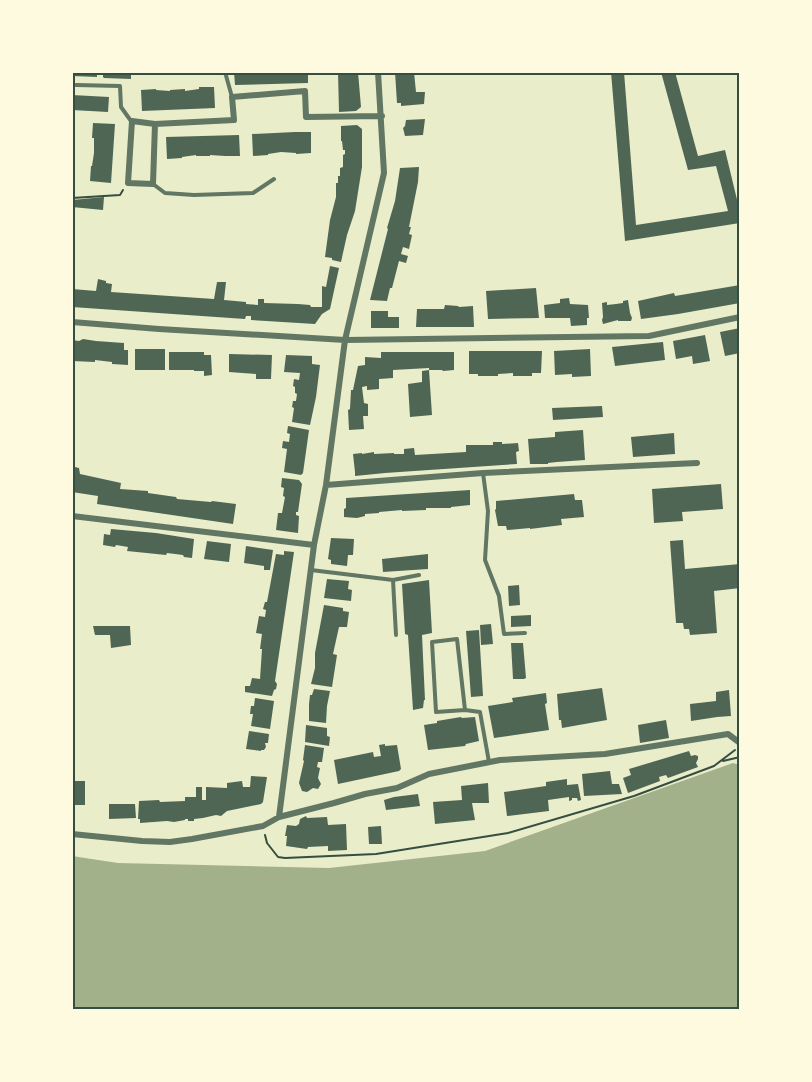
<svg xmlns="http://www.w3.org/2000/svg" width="812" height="1082" viewBox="0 0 812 1082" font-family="Lato,sans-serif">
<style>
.water{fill:#a3b18a}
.building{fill:#4f6655}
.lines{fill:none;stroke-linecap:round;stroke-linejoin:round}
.path{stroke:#344e41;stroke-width:2}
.service{stroke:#617663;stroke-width:4}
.minor{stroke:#617663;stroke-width:6}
.neatline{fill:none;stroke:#344e41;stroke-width:2}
</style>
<rect width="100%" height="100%" fill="#e9edc9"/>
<path class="water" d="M733,763L740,765V1010H72V856L118,863L329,868L485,851Z"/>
<path class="building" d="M72,72H97V77L72,76Z
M103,72H131V79L104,78L103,77Z
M234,72H308V83L235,85Z
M338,72H358L361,107L356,111L339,112Z
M395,72H414L416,92H425L424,104L401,106V103H397Z
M611,72H624L636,225L728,211L716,166L688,170L661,72H675L698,156L725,150L740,212V223L625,241Z
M199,87H214L215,108L142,111L141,90L156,89V90L170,91V90L185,89V91L199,89Z
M72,95L109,97L108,112L72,110Z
M425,119L423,135L405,136L403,128L405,126L406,120Z
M93,123L115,124L111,183L90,181L91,166H92L94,153V138H92Z
M357,125L362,129V167L355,211L347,235L341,262L332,260V258L325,257L330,220L336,197V183H338V176H340V168L343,167V155L345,154V150H343L342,141H341V126Z
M295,132H311V153L296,154V153L281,152L268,154V155L253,156L252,134Z
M239,135L240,156H225L210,155V156H196V155L182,157V158L167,159L166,137Z
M419,167L418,182L409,227H411L409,234L412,235L409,249L403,247L401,254L408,256L406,263L399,261L392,288H390L387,301L370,300L388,229L387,228L395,201L400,168Z
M104,197L103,210L72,207V200Z
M330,266L339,268L330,309L322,314L315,324L251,320V316H246L245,319L72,307V289L96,291L98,279L106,281V283L112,284L111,292L214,299L217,282H226L224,300L246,302V304L258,305V299H264V303L298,304L310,305L311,307H322V286L326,287Z
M740,285V303L678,314L641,319L638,301L674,293L675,296Z
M536,288L539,318L488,319L486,291Z
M569,298L570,304L588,305L589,318H587V325L571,326L570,318H545L544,305L560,303V299Z
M628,300L630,313L632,318L631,321H618V320L603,324L602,320L603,317L602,303L607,302V305L616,304L623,303V301Z
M445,305L458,306L459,307L473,306L474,327H416L417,309H444Z
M371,311H388V317H399V328H371Z
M740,328V353L725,356L720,332Z
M705,335L710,361L693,364L692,356L676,359L673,341Z
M83,339L96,341L124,343V350H128V365L112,364V362L95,360V362L72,361V340L79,341Z
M663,342L665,360L615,366L612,347Z
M135,349H165V370H135Z
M590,349L591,376L572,377V374L555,375L554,351Z
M469,351H542L541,373H532V376H513V373L498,374V376H478V374H469Z
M169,352H204V355H211L212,375L204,376V371H194V370H169Z
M381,352H454V370L443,371L442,370H429V368L393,370V378L379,379V389L367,390V386L362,387L364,403L368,404V416H363L364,429L349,430L348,410L350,409L351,390H353L358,366L365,365V357L381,358Z
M229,354L272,355L271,379H256V374L229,372Z
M286,355L312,356V364L320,365L316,397L310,425L292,422L294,408L292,407L293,401H296L297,394L295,393V387L293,386L294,379L299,380L300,373L284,372Z
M429,370L432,415L410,417L408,384L422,382V371Z
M602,406L603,417L553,420L552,408Z
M288,426L309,430L303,473L301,475L284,472L287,449L282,448L283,441L289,442L290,434L287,433Z
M583,430L585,460L557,462L548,463V464H530L528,439L555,437V432Z
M674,433L675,454L633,457L631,437Z
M493,442H502V444L518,443L519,451L516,452L517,464L385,473L355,476V472L353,454L362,453V454L374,452V454L394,453V454H404V449L414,448L415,455L466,452V445H493Z
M72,463L75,464V467L79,468L80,474L121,483L120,489L148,491V493L176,497L177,499L211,502L212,501L236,504L233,524L97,504L98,496L72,492Z
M282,478L299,480L302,484L298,512H296V515L299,516L298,533L276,530L278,513H282L285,497L283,496L284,488L281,487Z
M721,484L723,509L682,512L683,521L654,523L652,489Z
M470,490V505L451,507V508H426V510L402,511V510L379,512V513L365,514V516L357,518L344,517V509L346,508V498Z
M574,494L575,500H582L584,517L561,519L562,525L530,529V528L507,530L506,526H498L495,510L496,509V501Z
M111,529L156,533L194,539L192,558L184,557L183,555L167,553L166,555L127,551L128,547L116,545L115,547L103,545L104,534L110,535Z
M331,538L354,539L353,555H348L347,566L331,564V560L328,559Z
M683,540L685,569L740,564V588L714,591L717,633L690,635L689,629H684L683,623H676L670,541Z
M207,541L231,544L229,562L204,559Z
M246,546L273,550L270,570H264V566L244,563Z
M284,551L294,552L275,681L277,684L276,689L274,690L272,696L245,692V686H250L252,678L260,679L262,649H260L262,634L256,633L259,616L265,617L266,610L263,609L265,602H267L276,554L284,555Z
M428,554V569L383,572L382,559Z
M327,579L349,581L348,589L352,590L351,601L324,598Z
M429,580L432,633L422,635L425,700H424L423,708L413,710L408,635L405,634L402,584Z
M519,585L520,605L509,606L508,586Z
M324,605L343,608V611L349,612L347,627H339L333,654L337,655L332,687L311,684L315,668V653Z
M531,615V626L511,627V616Z
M491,624L493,644L481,645L480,625Z
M93,626H130L131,645L111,648L110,635H95Z
M479,630L483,696L471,697L466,631Z
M511,643H523L526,678L524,679H513Z
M602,688L607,720L562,728L561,720H559L557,694Z
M314,689L330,691L327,706L326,723L309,721V704L310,695H312Z
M729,690L731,716L717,717L691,721L690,704L716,701V692Z
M546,693L547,703L545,704L549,730L494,738L488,706L513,702L512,698Z
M255,698L274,701L270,729L251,726L253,714H250L251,706H254Z
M461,717L462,718L475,717L479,741L466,744L465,746L428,750L424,725L437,723V721Z
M666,720L669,738L640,743L638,725Z
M306,725L327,728V736L330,737L329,746L305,742Z
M249,731L269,734L268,743H265L266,747L264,750H261V751L246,749Z
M385,744V746L397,745L401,769L399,771L338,784L334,760L373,752L374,757L381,756L379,745Z
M305,745L324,748L322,762H318L317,767L320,768L318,778L321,784L318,789L313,788L307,792L302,791L299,783L304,761L303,760Z
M689,751L691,756L695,755L698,756V759L696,763L698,767L668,778L666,775L659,777L660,781L628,793L623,778L631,775L629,769Z
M610,771L612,784H619L622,794L584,796L582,774Z
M251,776L267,777L263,802L261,804L227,811L221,816L216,815L203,818L194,819V821H188V819H185V820L174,822L167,821L140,823V819H138L139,801L159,800L160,802L185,801V797H196V787H202V800H206V787L227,788V783L242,781L243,787H250Z
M567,779V785L578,784L581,800L578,801L577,798H572V800L569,801V797L548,800L549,811L507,816L504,792L546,786V782Z
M72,781H85V805H72Z
M488,783L489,803H472L475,820L435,824L433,802L462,800L461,786Z
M418,794L420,806L386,810L384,800L394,797Z
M109,804H135L136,818L109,819Z
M306,816L307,818L327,817L328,825L346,824L347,850L328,851V846L308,847L307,849L286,846L287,836H285L287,825L296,826L299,824L300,819Z
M381,826L382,844H369L368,827Z"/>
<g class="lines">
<path class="path" d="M72,198L120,195L123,190
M723,761L740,757
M265,835L267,843L278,857L285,858L376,854L508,833L634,796L714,766L735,750"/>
<path class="service" d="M225,72L232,97
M76,85L120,86L121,107L131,121
M153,184L165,193L194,195L253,193L274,179
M483,473L488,511L485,560L499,596L504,634L525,633
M311,570L393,580L419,575
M393,580L396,635
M465,710L436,712L432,642L457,639L465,710L480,712L489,762"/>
<path class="minor" d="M155,124L153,184L128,183L132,121L155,124L234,120L232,97L305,91L306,117L382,116
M72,322L159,329L345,340L649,336L740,317
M326,485L483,473L697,463
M72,516L314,545
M279,817L314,545L326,485L345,340L384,173L378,72
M72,834L142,841L170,842L192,839L263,826L279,817L334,803L365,794L397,788L429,774L500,760L605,754L728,734L740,743"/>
</g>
<rect width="812" height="1082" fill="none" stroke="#fefae0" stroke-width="147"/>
<rect x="74" y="74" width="664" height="934" class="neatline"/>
</svg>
